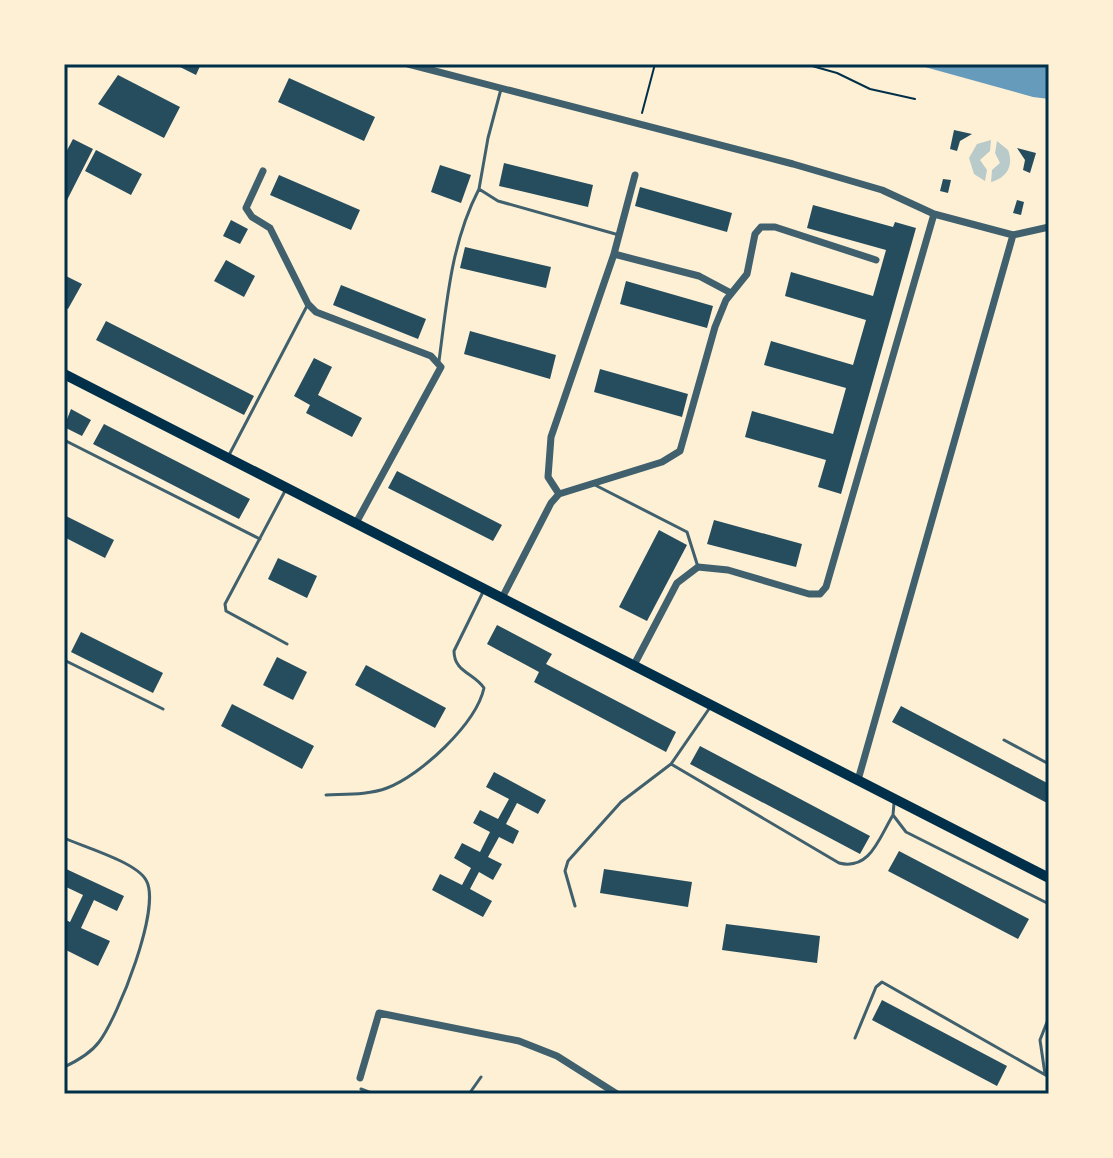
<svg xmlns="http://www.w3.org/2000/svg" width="1113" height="1158" viewBox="0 0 1113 1158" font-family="'Noto Sans',sans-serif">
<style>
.green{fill:#b9caca}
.water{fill:#669bbc}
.building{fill:#264d5e}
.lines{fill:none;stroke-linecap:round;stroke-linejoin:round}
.path{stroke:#003049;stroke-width:2}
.service{stroke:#3f606c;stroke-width:3}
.minor{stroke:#3f606c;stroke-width:7}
.secondary{stroke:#003049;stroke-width:10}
.neatline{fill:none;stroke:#003049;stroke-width:3}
</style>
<rect width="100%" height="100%" fill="#fdf0d5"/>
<path class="green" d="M991,140L990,151L980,160L987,170L985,181L974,174L969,158L977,144Z
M997,141L1008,150C1014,165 1007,178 991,182L992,170L1000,163L995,153Z"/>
<path class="water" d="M914,64H1049V99L1033,97Z"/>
<path class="building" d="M174,64H201L196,75Z
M118,75L180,107L164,138L98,104Z
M289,78L375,117L364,141L278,102Z
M954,130L972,134L960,141L957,151L950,149Z
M73,139L93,149L64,206V156Z
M1017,148L1036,153L1030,173L1023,170L1025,160Z
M96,150L142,174L131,195L85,171Z
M504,163L593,185L588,207L499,186Z
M440,165L471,175L461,203L431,192Z
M279,175L360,210L351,230L270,195Z
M943,179L951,180L948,193L940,191Z
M640,187L732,213L727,232L635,206Z
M1017,200L1024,202L1021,215L1013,213Z
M813,205L893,227L895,222L916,228L841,494L818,487L826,460L745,437L752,411L833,434L846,388L764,365L771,341L853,365L866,320L785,296L791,272L873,296L886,250L807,228Z
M231,220L248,229L240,244L223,236Z
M465,247L551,267L546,288L460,268Z
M226,260L255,276L244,297L214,281Z
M64,275L82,284L68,309L64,307Z
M626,281L713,306L707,328L620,304Z
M341,285L426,319L418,339L333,305Z
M106,321L254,396L244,415L96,340Z
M470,331L556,355L550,379L464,354Z
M314,358L332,367L318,395L362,418L352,437L306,413L310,405L294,396Z
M600,369L688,394L682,417L594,392Z
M71,409L91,420L82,436L64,427Z
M104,424L250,499L239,519L93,444Z
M397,471L502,525L493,541L388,488Z
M64,515L114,540L105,558L64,537Z
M714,520L802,544L796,567L707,544Z
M659,530L687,545L647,621L619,607Z
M278,558L317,576L307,598L268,579Z
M497,625L552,654L546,664L676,732L666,752L534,682L539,672L487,644Z
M81,632L163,673L153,693L71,652Z
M277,657L307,672L293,700L263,685Z
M366,665L446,708L435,728L355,685Z
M232,704L314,746L302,769L221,726Z
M901,706L1049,784V804L892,722Z
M700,746L870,836L860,854L690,764Z
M494,772L546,800L538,814L517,803L506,824L519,831L513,844L499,837L488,857L502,864L493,880L479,872L470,889L492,901L483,917L432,890L440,874L462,885L471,868L454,858L462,843L480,852L490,832L473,823L480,810L498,819L509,799L486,787Z
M899,851L1029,919L1018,939L888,871Z
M64,868L124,896L117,911L94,900L81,928L110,941L98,966L64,949V919L70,922L83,895L64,886Z
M604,869L692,882L688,907L600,893Z
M726,924L820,936L817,963L722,950Z
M882,1000L1007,1066L997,1086L872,1020Z"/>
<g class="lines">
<path class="path" d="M805,64L837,73L870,89L915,99
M642,113L655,64"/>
<path class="service" d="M501,89L488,138L479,189L498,201L619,235
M439,361C447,301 451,243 479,189
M64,440L260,539
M228,457L308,304
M595,485L687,532L698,567
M285,491L225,604L226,611L287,644
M64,660L163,709
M1004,740L1049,764
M671,764L839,863C870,871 879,838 893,815
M326,795C345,794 369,795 387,788C421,775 476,724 484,688C474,673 454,672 454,651L483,592
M894,803L893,815L906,832L1049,904
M64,838C84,847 136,862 146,880C162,907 118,1017 99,1042C90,1054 77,1061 64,1067
M575,906L565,871L568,861L621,802L671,764L711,706
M855,1038L876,987L882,982L1049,1077
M1045,1074L1040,1040L1049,1017
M361,1089L374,1094
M469,1094L481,1077"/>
<path class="minor" d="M408,64L793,164L882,190L934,214
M263,171L246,208L252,217L270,228L308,304L316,312L431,356L441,367L356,523
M1013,235L1049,227
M614,254L699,276L731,293
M559,494L548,477L551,437L614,254L635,175
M502,598L551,503L559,494L662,462L680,451L715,327L726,300L747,274L755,234L761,227H775L876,260
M634,665L677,583L698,567L728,570L809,594H820L826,587L934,214L1013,235L858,780
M360,1078L379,1013L519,1041L557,1056L617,1094"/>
<path class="secondary" d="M64,374L1049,878"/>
</g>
<rect width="1113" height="1158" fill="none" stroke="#fdf0d5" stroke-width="132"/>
<rect x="66" y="66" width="981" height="1026" class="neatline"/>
</svg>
